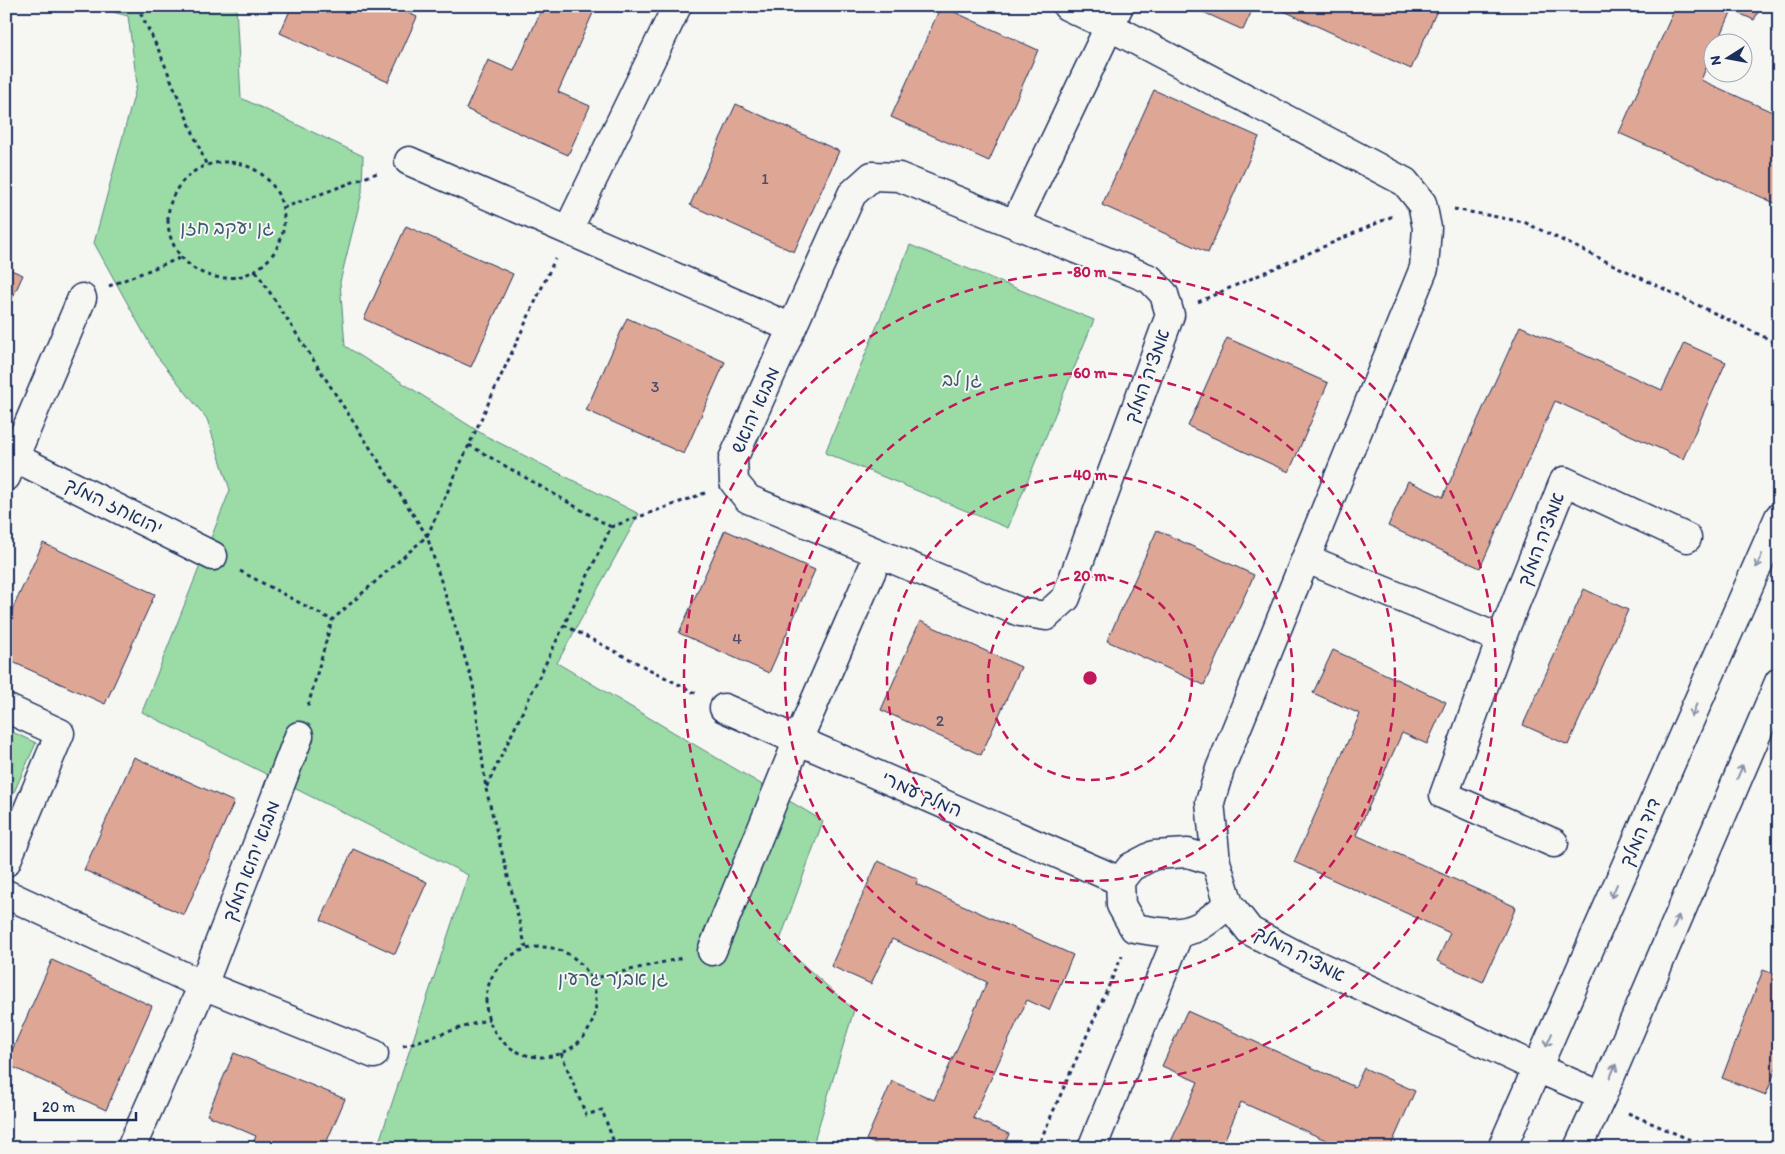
<svg xmlns="http://www.w3.org/2000/svg" width="1785" height="1154" viewBox="0 0 1785 1154" font-family="Itim,'Playpen Sans Hebrew',sans-serif">
<style>
.green{fill:#9adba6;stroke:#5a8582}
.building{fill:#dea695;stroke:#1b2f5e}
.lines{fill:none;stroke-linecap:round;stroke-linejoin:round}
.minor-casing{stroke:#1b2f5e;stroke-width:31}
.path{stroke:#1b2f5e;stroke-width:3;stroke-dasharray:4 4;stroke-linecap:butt}
.minor{stroke:#f6f6f2;stroke-width:28}
.oneway{stroke:#8892a8}
.ring{fill:none;stroke:#c2185b;stroke-width:2.5;stroke-dasharray:9 6}
.labels{text-anchor:middle;dominant-baseline:central;stroke-width:4;stroke-linejoin:round;paint-order:stroke}
.number-label{font-size:16px;fill:#4c4d6c}
.park-label{font-size:19px;fill:#3b5a70;stroke:#f6f6f2}
.street-label{font-size:19px;fill:#1b2f5e;stroke:#f6f6f2}
.centre{fill:#c2185b;stroke:#f6f6f2;stroke-width:2.5}
.ring-label{font-size:15px;text-anchor:middle;font-weight:bold;fill:#c2185b;stroke:#f6f6f2;stroke-width:4;stroke-linejoin:round;paint-order:stroke}
</style>
<rect width="100%" height="100%" fill="#f6f6f2"/>
<filter id="ink" filterUnits="userSpaceOnUse"><feTurbulence type="fractalNoise" baseFrequency=".02" numOctaves="2"/><feDisplacementMap in="SourceGraphic" scale="10" xChannelSelector="R" yChannelSelector="G"/><feConvolveMatrix kernelMatrix="1 2 1 2 8 2 1 2 1" color-interpolation-filters="sRGB"/></filter>
<g filter="url(#ink)">
<path class="green" d="M91,6H236L241,98L363,156L362,193L340,282L345,346L484,435L639,514L557,663L823,821L779,943L854,1010L812,1148H377L468,875L142,712L230,490L207,419L156,355L94,243L137,84L128,16Z
M910,245L1094,320L1008,528L825,453Z
M6,729L36,743L6,810Z"/>
<path class="building" d="M292,6H393L417,17L388,82L280,33Z
M543,6H596L558,92L590,106L568,155L466,109L488,60L514,71Z
M941,6L1038,50L989,161L891,117Z
M1203,6H1254L1243,30L1201,11Z
M1273,6H1439L1411,69Z
M1676,6H1761L1754,20L1732,10L1718,42H1712V54L1701,80L1779,115V205L1619,133Z
M1154,90L1259,137L1208,253L1102,205Z
M736,104L839,151L794,252L690,205Z
M406,226L513,274L471,367L364,319Z
M6,268L23,275L6,312Z
M627,318L725,362L684,454L586,410Z
M1520,326L1662,390L1684,343L1726,362L1683,459L1555,401L1480,568L1388,526L1408,481L1443,497Z
M1227,338L1328,383L1289,472L1188,426Z
M725,530L815,570L769,673L679,633Z
M1157,530L1254,575L1204,685L1107,641Z
M43,543L155,594L105,704L6,659V623Z
M1584,589L1628,610L1568,745L1523,725Z
M920,621L1021,667L981,755L881,710Z
M1333,650L1446,702L1427,744L1402,733L1356,835L1516,907L1483,982L1437,961L1450,933L1294,862L1360,714L1313,693Z
M134,757L234,802L184,915L84,870Z
M353,849L427,882L395,954L321,920Z
M878,861L918,879L916,884L1073,955L1049,1010L1027,1000L973,1118L1009,1134L1003,1148H884L866,1140L892,1081L934,1100L987,982L892,939L871,984L831,966Z
M52,960L152,1006L106,1110L6,1064Z
M1763,970L1779,976V1061L1766,1095L1722,1078Z
M1187,1011L1355,1087L1364,1068L1415,1091L1390,1148H1328L1330,1142L1241,1102L1221,1148H1168L1198,1082L1162,1066Z
M234,1053L345,1099L324,1148H251L256,1136L207,1115Z"/>
<g class="lines">
<g class="minor-casing">
<path id="minor" d="M1067,6L1109,26L1405,182L1422,203L1427,228L1424,268L1220,769L1210,802L1216,862L1229,904L1250,931L1302,958L1537,1068L1602,1096
M409,161L792,328
M872,176L899,177L1150,279L1164,294L1170,315L1066,598L1046,616L1020,612L748,499L734,482L733,459L852,194Z
M1015,224L1119,6
M568,230L677,6
M6,453L213,556
M6,477L82,298
M1307,559L1501,639
M6,708L60,733L6,862
M724,708L1120,881
M1554,843L1444,795L1501,639L1564,481L1687,538
M1216,862L1188,853L1154,855L1131,867L1120,881L1121,905L1134,928C1157,932 1179,937 1200,926C1210,920 1220,911 1229,904
M6,894L203,985L374,1054
M712,951L798,740L879,554
M131,1148L203,985L299,736
M1092,1148L1179,933
M1502,1148L1779,517
M1578,1148L1602,1096L1779,682"/>
</g>
<path class="path" d="M137,6L159,51L206,164
M168 220a58 58 0 1 1 116 0a58 58 0 1 1-116 0Z
M283,208L380,172
M1454,209L1524,222L1779,344
M256,271L427,536L473,684L486,789L526,948
M109,286L180,258
M1198,302L1393,216
M469,445L611,527L486,788
M611,527L705,493
M240,571L332,620
M564,625L697,694
M308,706L332,620L427,536L555,259
M486 1002a55 55 0 1 1 110 0a55 55 0 1 1-110 0Z
M591,979L682,958
M403,1046L489,1019
M561,1053L586,1115L602,1110L616,1148
M1628,1113L1709,1148
M1037,1148L1122,956"/>
<use href="#minor" class="minor"/>
</g>
<defs><path id="oneway-shaft" d="M-6 0H5M1.5-3L5.5 0L1.5 3" fill="none" stroke-width="1.6" stroke-linecap="round" stroke-linejoin="round" transform="scale(1.25)"/></defs>
<g class="oneway">
<use href="#oneway-shaft" transform="translate(1759 561) rotate(114)"/>
<use href="#oneway-shaft" transform="translate(1694 710) rotate(114)"/>
<use href="#oneway-shaft" transform="translate(1740 772) rotate(-67)"/>
<use href="#oneway-shaft" transform="translate(1614 891) rotate(114)"/>
<use href="#oneway-shaft" transform="translate(1676 922) rotate(-67)"/>
<use href="#oneway-shaft" transform="translate(1549 1040) rotate(114)"/>
<use href="#oneway-shaft" transform="translate(1613 1071) rotate(-67)"/>
</g>
</g>
<g class="ring">
<circle cx="1090" cy="678" r="102"/>
<circle cx="1090" cy="678" r="203"/>
<circle cx="1090" cy="678" r="305"/>
<circle cx="1090" cy="678" r="406"/>
</g>
<g class="labels">
<g class="number-label">
<text x="765" y="178">1</text>
<text x="655" y="386">3</text>
<text x="737" y="638">4</text>
<text x="940" y="720">2</text>
</g>
<g class="park-label">
<text x="227" y="227">גן יעקב חזן</text>
<text x="962" y="379">גן לב</text>
<text x="613" y="978">גן אבנר גרעין</text>
</g>
<g class="street-label">
<text transform="translate(1147 376) rotate(-70)">אמציה המלך</text>
<text transform="translate(755 410) rotate(-66)">מבוא יהואש</text>
<text transform="translate(114 506) rotate(26)">יהואחז המלך</text>
<text transform="translate(1541 539) rotate(-69)">אמציה המלך</text>
<text transform="translate(922 794) rotate(24)">המלך עמרי</text>
<text transform="translate(1640 832) rotate(-66)">דוד המלך</text>
<text transform="translate(251 861) rotate(-69)">מבוא יהוא המלך</text>
<text transform="translate(1300 954) rotate(27)">אמציה המלך</text>
</g>
</g>
<circle cx="1090" cy="678" r="8" class="centre"/>
<g class="ring-label">
<text x="1090" y="277">80 m</text>
<text x="1090" y="378">60 m</text>
<text x="1090" y="480">40 m</text>
<text x="1090" y="581">20 m</text>
</g>
<rect width="1785" height="1154" fill="none" stroke="#f6f6f2" stroke-width="25"/>
<rect x="12" y="12" width="1760" height="1129" fill="none" stroke="#1b2f5e" stroke-width="2" filter="url(#ink)"/>
<g transform="translate(1728 58) rotate(259)"><circle r="24" fill="#f6f6f2" stroke="#9ea6b7"/>
<path d="M0-4L9 19L0 12L-9 19Z" fill="#1b2f5e"/>
<text y="-8" font-size="14" font-weight="bold" text-anchor="middle" fill="#1b2f5e">N</text>
</g>
<path d="M35 1112v8h101v-8" fill="none" stroke="#1b2f5e" stroke-width="2.5"/>
<text x="42" y="1112" font-size="15" fill="#1b2f5e" stroke="#f6f6f2" stroke-width="4" paint-order="stroke">20 m</text>
</svg>
